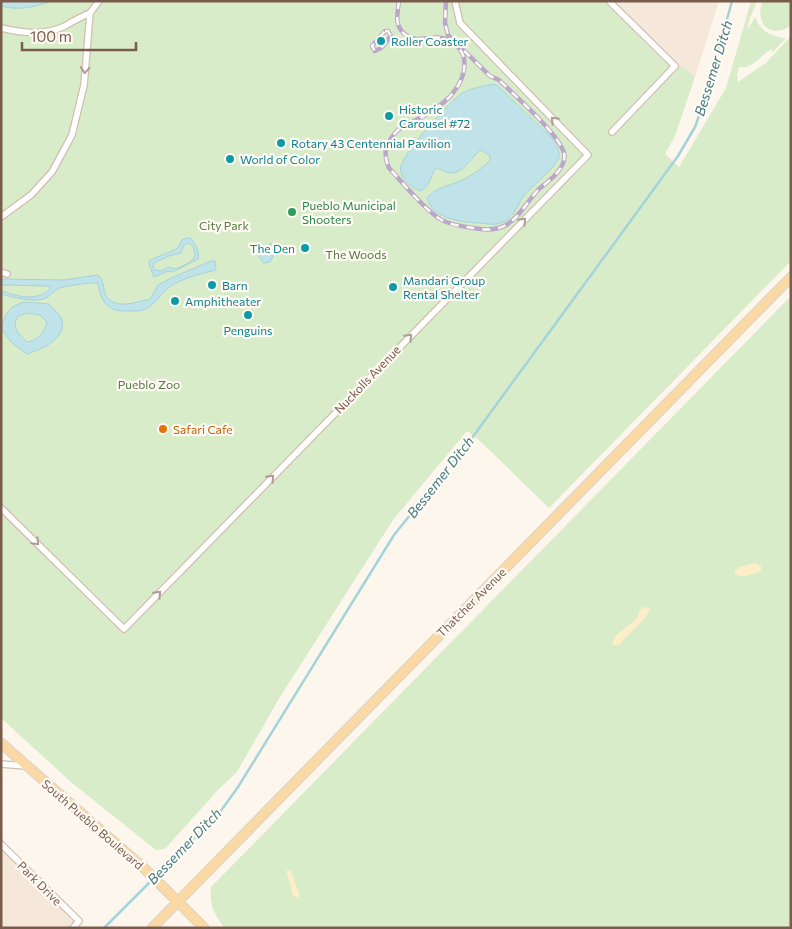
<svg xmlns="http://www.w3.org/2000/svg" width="792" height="929" viewBox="0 0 792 929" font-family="Commissioner,sans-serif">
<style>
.residential{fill:#f5e8da}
.green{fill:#d8ecc9}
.sand{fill:#fcefc7}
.water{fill:#bfe3e8;stroke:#a5d3da;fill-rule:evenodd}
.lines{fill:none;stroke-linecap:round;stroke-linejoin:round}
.stream{stroke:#a5d3da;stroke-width:2.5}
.minor-casing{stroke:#d1beb0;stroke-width:8}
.primary-casing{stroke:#dad1cd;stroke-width:11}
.minor{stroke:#fff;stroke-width:5.5}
.primary{stroke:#fbd9a5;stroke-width:9}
.rail-casing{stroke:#b9a8c9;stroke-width:4.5}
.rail{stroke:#fffaf3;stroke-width:2.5;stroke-dasharray:8;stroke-linecap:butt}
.oneway{stroke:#af9d94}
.culture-dot{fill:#0f9aa8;stroke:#fffaf3;stroke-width:2}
.leisure-dot{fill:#2e9e5b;stroke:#fffaf3;stroke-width:2}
.food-dot{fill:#e8710a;stroke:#fffaf3;stroke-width:2}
.labels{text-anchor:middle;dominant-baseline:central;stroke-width:4.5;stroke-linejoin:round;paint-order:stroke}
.culture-label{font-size:12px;fill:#0d838f;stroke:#fffaf3;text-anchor:start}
.leisure-label{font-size:12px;fill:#27864d;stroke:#fffaf3;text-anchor:start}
.park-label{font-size:12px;fill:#537a41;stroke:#fffaf3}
.street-label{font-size:12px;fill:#7a5c4d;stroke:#fffaf3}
.food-label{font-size:12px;fill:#c56008;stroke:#fffaf3;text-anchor:start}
.water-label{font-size:14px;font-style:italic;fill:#437c86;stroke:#fffaf3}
</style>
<rect width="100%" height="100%" fill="#fdf6ec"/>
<path class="residential" d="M603,1H719L695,77L685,68L663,59Z
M1,844L79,921L73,928H1Z"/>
<path class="green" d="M1,1H603L663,59L685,68L695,77L675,136L665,154L679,167L726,88L751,1H757L749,21L748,30L755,17C761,32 771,37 786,38L772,53V49C760,55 753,70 739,67L737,75L738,82L766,63L791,36V261L549,508L479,440L467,431L393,520L280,697L237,772L217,791L165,849L156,850L72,783L1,718Z
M762,1H791V25C781,34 764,33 761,18C759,12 761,7 762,1Z
M791,296V928H225C214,915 209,904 211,887Z"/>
<path class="sand" d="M755,563L762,567L761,570C755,574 741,579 735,574V570L742,566Z
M645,607L649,608L650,610C642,624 629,633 619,645H612C614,632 627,629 635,620C639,616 638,613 640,609Z
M286,870L291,871L299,893V896L296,898L293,895Z"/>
<path class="water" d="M1,1H52C34,7 19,11 1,6Z
M494,84L498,86L553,139C556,144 560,151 559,157C556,168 531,186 523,197C517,206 515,215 505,221C497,226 488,224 479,223C460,222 433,219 427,198C434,188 449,186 460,181C471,176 481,170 490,160V156L481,150L478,152C471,159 462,174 450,173C444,173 442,168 435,169C429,179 432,183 421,191C411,188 398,177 401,166C406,150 447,104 461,94C470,88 483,86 494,84Z
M188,238L192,239C195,245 200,252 198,259L173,272L168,271L154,277L149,264V261C157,256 166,254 174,250C179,249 179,243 182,240ZM188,243C193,246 192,244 194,249C198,262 184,265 175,269L169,267L161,271L155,270L153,266L154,263L169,256L181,253L184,245Z
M271,243L278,247L279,252L275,253L270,262L264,263L259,257Z
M211,261H215L216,270C200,274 182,278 168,288C161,293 157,302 149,307C144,311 137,311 131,311C108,312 102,305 98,283C93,282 65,286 60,288C54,290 49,297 44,299C32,302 12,297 1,294V290C16,297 39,302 51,288L48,286L1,285V279L64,280L98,275C104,280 103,287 105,294C113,311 136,302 150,299L158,285L169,279Z
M26,302L49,304C53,309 60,314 62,320C66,340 41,349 27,354L12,343L1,329C4,314 11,304 26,302ZM28,313L40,315L47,322C45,331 38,341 27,342C19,334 11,328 18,316Z"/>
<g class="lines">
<path class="stream" d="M104,928L220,812L238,787L394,535L472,438L678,156L695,127L705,99L732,1"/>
<g class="minor-casing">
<path id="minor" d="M609,1L675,66L612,132
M1,28C23,33 44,36 65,26C73,21 81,17 90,13
M1,217L31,195L52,172L72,135L84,85L90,13L99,1
M1,272L7,274
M1,508L124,629L588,155L460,23L455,1
M1,764L26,766
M1,844L79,921L73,928"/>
</g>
<g class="primary-casing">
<path id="primary" d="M1,743L146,870L204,928
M152,928L791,277"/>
</g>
<use href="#minor" class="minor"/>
<use href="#primary" class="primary"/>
<g class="rail-casing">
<path id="rail" d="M399,1C397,15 394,27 407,36C418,44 434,33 448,40C476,53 464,86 444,102C431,114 413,121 398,130C386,142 382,152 389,168C402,182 424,209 440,219C449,225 462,226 473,228C484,230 496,231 506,225C520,217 528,200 539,189C549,181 567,168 564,153C559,134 515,96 499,80L490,76L448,35L445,23L446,1
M385,31H388L391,36L381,48L375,51L372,46Z"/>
</g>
<use href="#rail" class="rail"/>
</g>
<defs><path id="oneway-chevron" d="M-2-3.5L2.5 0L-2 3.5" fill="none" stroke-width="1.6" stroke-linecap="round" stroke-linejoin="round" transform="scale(1.25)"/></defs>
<g class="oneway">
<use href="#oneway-chevron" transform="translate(85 70) rotate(95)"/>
<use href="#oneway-chevron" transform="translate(554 120) rotate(-134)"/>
<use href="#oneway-chevron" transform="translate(523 221) rotate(-45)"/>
<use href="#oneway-chevron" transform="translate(409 337) rotate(-46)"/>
<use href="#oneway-chevron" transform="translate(271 478) rotate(-46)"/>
<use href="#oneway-chevron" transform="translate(36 542) rotate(45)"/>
<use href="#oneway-chevron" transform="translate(158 594) rotate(-46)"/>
</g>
<g class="culture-dot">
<circle cx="381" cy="41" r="5"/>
<circle cx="389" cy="116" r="5"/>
<circle cx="281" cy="143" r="5"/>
<circle cx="230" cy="159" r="5"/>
<circle cx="305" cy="248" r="5"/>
<circle cx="212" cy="285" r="5"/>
<circle cx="393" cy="287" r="5"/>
<circle cx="175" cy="301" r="5"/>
<circle cx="248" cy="315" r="5"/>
</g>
<circle class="leisure-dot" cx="292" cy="212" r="5"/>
<circle class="food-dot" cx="163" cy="429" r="5"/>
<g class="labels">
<g class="culture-label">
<text x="391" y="41">Roller Coaster</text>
<text x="399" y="109">Historic<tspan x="399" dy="14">Carousel #72</tspan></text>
<text x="291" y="143">Rotary 43 Centennial Pavilion</text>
<text x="240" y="159">World of Color</text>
<text x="295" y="248" text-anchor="end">The Den</text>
<text x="403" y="280">Mandari Group<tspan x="403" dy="14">Rental Shelter</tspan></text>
<text x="222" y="285">Barn</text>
<text x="185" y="301">Amphitheater</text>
<text x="248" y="330" text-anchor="middle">Penguins</text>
</g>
<g class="leisure-label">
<text x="302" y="205">Pueblo Municipal<tspan x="302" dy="14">Shooters</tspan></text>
</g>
<g class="park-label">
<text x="224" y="225">City Park</text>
<text x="356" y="254">The Woods</text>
<text x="149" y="384">Pueblo Zoo</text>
</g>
<g class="street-label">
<text transform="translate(367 379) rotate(-46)">Nuckolls Avenue</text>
<text transform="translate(471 602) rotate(-45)">Thatcher Avenue</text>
<text transform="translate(93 824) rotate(41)">South Pueblo Boulevard</text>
<text transform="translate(40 883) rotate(45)">Park Drive</text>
</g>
<g class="food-label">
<text x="173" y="429">Safari Cafe</text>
</g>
<g class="water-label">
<text transform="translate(713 68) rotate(-73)">Bessemer Ditch</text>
<text transform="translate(440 477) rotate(-52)">Bessemer Ditch</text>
<text transform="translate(184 846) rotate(-46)">Bessemer Ditch</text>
</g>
</g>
<rect width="792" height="929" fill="none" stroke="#7a5c4d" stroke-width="5"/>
<path d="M22 42v8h114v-8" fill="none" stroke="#7a5c4d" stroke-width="2.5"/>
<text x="30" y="42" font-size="15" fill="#7a5c4d" stroke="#fffaf3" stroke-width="4" paint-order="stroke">100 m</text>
</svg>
